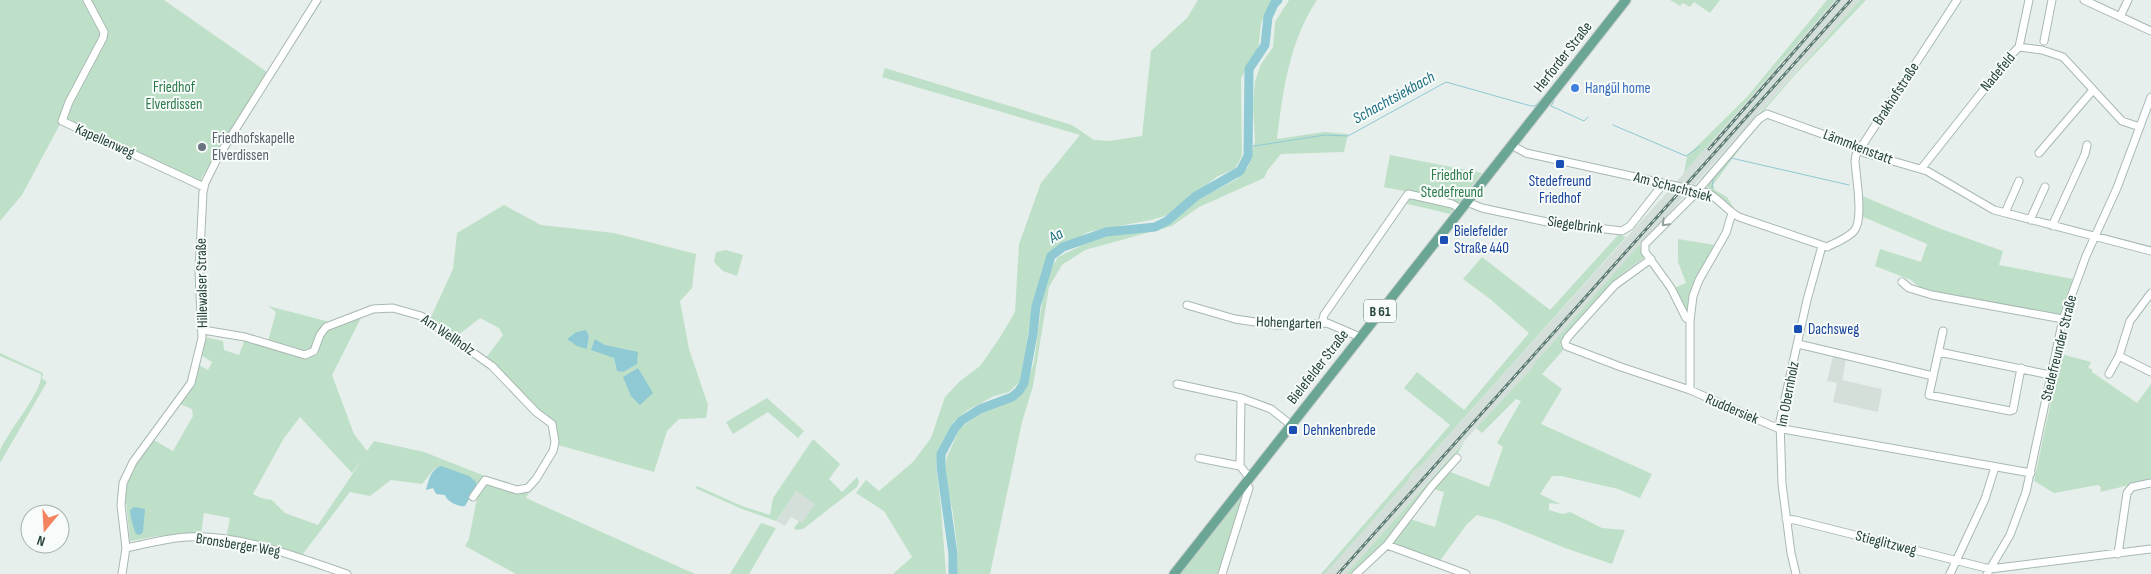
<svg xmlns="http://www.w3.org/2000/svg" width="2151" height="574" viewBox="0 0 2151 574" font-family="'Sofia Sans Condensed',sans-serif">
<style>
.built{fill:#d4dfda}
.green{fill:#bfe0c8;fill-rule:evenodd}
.water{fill:#8ec9d4}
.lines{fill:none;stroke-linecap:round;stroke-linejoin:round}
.stream{stroke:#8ec9d4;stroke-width:1}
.river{stroke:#8ec9d4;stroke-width:9}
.minor-casing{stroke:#a8b8b2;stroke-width:9}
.major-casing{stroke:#c2cac8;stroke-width:11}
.minor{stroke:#fff;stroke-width:7}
.major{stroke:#6aa596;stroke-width:9}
.rail-casing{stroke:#5f7d75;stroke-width:3}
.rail{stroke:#f7fbf9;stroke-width:1;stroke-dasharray:4;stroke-linecap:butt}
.oneway{stroke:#92a09c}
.shop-dot{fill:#3f7fe0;stroke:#f7fbf9;stroke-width:2}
.worship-dot{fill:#6b7280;stroke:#f7fbf9;stroke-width:2}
.transit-dot{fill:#1a4fb4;stroke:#f7fbf9;stroke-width:2}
.labels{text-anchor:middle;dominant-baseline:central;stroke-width:4;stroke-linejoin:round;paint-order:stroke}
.shield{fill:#f7fbf9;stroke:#637a73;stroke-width:1}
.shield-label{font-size:14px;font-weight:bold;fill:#24423a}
.street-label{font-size:15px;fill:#24423a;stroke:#f7fbf9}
.park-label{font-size:15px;fill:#2d7a4b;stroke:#f7fbf9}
.shop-label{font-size:15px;fill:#366cbe;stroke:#f7fbf9;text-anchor:start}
.worship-label{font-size:15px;fill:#5b616d;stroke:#f7fbf9;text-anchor:start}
.transit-label{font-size:15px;fill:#164399;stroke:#f7fbf9;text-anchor:start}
.water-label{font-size:16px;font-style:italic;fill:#1c6f80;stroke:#f7fbf9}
</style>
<rect width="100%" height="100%" fill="#e6efeb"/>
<path class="built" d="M1835,0H1860L1533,365L1532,368L1476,428L1346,574H1325L1407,482L1414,470L1420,467L1671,188Z
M1833,356L1846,360L1842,380L1882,389L1878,412L1833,402L1837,383L1827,381Z
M796,491L816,504L802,523L791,517L785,526L776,521Z"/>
<path class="green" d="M0,0H164L267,72L202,177L201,182L67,122L65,115L22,195L0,221Z
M1198,0H1272L1261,24L1258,50L1241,78L1242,156L1235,169L1218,176L1165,216L1151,220L1088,232L1047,257L1033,301L1021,380L1009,392L994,396L968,410L954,421L938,450L936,466L941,508L946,574H893L912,557L884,511L856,493L866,480L879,491L913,462L931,438L945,397L960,381L980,366L999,339L1015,312L1019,244L1041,183L1080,135L882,77L885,68L1072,125L1094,140L1109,141L1142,136L1151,51L1187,18Z
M1289,0H1317C1289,42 1283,91 1277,139L1324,132L1348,134L1344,152L1281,154L1267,171L1264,178L1199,207L1172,226L1085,250L1062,265L1049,287L1033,386L1022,422L990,574H957L958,555L953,513L944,472L947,457L960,428L980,414L1014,400L1026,387L1034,362L1043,294L1052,267L1058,257L1097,238L1163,226L1197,200L1237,179L1248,167L1255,141L1253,106L1255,81L1261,64L1273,47L1275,22Z
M1670,0H1720L1710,13L1694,2L1690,7L1683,3L1680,6Z
M1827,0H1835L1684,173L1687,156L1747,97Z
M1860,0H1866L1793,77L1704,180L1701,179Z
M1756,127L1713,185L1715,190L1727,197L1737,213L1709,191L1707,186Z
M1390,155L1482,173L1460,202H1457L1384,187Z
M1860,195L1941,229L2003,251L1999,265L2073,279L2061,313L2060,315L1923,290L1911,280L1875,266L1880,249L1921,262L1927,244L1861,216Z
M1408,197L1450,205L1455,208L1450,214L1404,203Z
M504,205L541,225L614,233L696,254L692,288L680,301L689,349L708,405L706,418L679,419L667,431L654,472L558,445L555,429L486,358L503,335L499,328L480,318L457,336L430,319L453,269L457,233ZM586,330L589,336L587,349L567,339L576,332ZM595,339L637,364L616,367L614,358Z
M1619,234L1626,237L1420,467L1414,470L1407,482L1325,574H1321L1450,425L1404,388L1417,372L1464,410L1529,333L1490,299L1463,279L1482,257L1550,310Z
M1678,239L1715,245L1694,284L1689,306L1685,310L1674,288L1686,283L1678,262Z
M1639,245L1646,256L1622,274L1560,345L1565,348L1542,374L1562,389L1541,424L1652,474L1640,498L1618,489L1561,476H1552L1540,494L1560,504L1549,503V510L1562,514L1570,512L1602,528L1625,530L1612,564L1565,548L1496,520L1477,515L1467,524L1439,562L1395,546L1393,540L1410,519L1435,527L1444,492L1433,489L1448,471L1489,487L1503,447L1497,443L1521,401L1516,399L1482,433L1476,428L1532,368L1533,365Z
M726,250L743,255L737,276L723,271L714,262L716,252Z
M268,306L330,322C317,330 319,347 305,353L268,341L276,312Z
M363,314L332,375L354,434L367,451L374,441L424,452L485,476L476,487L435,468L422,484L391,480L370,496L350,492L302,555L282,548L226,538L230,518L204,513L201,534L158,536L130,541L126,501H124C127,473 137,462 152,439L173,451L193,416L192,409L180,404L192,386L199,365L208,370L212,362L201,355L205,337L223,341L224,350L239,355L245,339L304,357L328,328ZM300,417L352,473L362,460L318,525L285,513L272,500L261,498L253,494L284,438Z
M0,353L43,373L42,378L47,382L0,463C0,459 0,454 0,451C6,433 43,392 41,374L0,356Z
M2061,354L2091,362L2088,368L2092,369V372L2137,403L2151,384V480L2100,492L2101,487L2098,485L2054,493L2034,481Z
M767,398L804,431L798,438L768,412L733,434L726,422Z
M813,439L840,464L829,479L842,492L857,477L859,481L857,487L803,529L796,530L794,528L799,521L802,523L815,504L796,491L776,521L742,509L695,488L697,486L742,506L770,515L773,498Z
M1464,442L1457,455L1393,535L1354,574H1346Z
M484,482L512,491L532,487L526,498L695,574H516L465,546L469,539L479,488Z
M1243,490L1246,491L1219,574H1179Z
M761,523L776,528L749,574H730Z"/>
<path class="water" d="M586,330L589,336L587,349L577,346L567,339L576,332Z
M595,339L605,345L638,352L637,364L623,372L617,371L614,358L591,350Z
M638,368L653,393L640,405L631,396L623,377Z
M441,466L469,476L476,482V487L465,506C459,507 447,502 445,495L436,494L433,488L426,490C429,480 430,470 441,466Z
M134,507L145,509L143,532L140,535L136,534C134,530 130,515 130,510Z"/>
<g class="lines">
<path class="stream" d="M1554,101L1551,106L1584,121L1588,117
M1613,125L1686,156L1699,147
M1248,147L1325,135L1348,136L1446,82L1531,106H1535L1545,95
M1712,188L1713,179L1731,158L1849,185"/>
<path class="river" d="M953,574V554L941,468V454L955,428L961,421L980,409L1012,397L1019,391L1024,383L1033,334L1036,306L1051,256L1063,247L1106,232L1155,227L1167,221L1196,196L1240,171L1248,156L1249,69L1265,45L1268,17L1274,4L1278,0"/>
<g class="minor-casing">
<path id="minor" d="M87,0L104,32L103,38L69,102L62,121L204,187
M2084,0L2151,31
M2120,17L2128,0
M2044,41L2052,0
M2019,47L2029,0
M1511,145L1526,153L1708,193C1720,200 1728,211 1739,217L1827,247C1835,243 1848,238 1854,231C1864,220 1856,177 1855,161L1856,155L1957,0
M2039,153L2093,90
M1921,169L2012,54L2019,47L2042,50L2063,57L2122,121L2140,127
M1467,202L1482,208L1547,222L1622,231L1630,226L1663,184
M2005,213L2019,181
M2030,220L2045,187
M2052,226L2085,154L2087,145
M1651,259L1615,285L1568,337L1565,342L1566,346L1621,367L1690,390L1777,428L2031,473
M1902,282L1909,288L1932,295L2063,319
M1187,305L1235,319L1276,325L1327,323L1360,337
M1690,321L1686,318L1671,288L1645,252V244L1692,197L1759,119L1767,114L1850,144L1865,153L1927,171L1994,210L2151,251
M1322,323L1324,315L1408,194L1452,204L1461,209
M203,330L245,337L305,355L314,351L320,335L326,327L373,309L393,308L421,316L492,366L536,412L552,424L555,442L553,451L536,479L528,488L517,490L485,480L473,497
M1943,331L1929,395L2010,411L2013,410L2021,368
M1798,344L1933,376
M1939,352L2050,375
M2119,356L2151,372
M2109,374L2119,356L2130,321L2151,293
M1177,384L1241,398L1271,409L1291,425
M1690,390V321L1693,296L1699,280L1726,233L1732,213
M1241,398L1240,466L1249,477
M1199,458L1240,466
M1786,519L1795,520L1990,569L2151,549
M1387,545L1432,486L1457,458
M126,548C146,544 167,538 187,537C240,534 297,557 347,574
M2118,554L2127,493L2132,487L2151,483
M122,574L126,548L121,505L123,483L133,462L191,383L202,338L199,271L203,192L205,183L218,157L317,0
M1222,574L1249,488L1246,482
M1356,574L1387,545L1466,574
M1796,574L1791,553L1782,484L1780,421L1807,300L1822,246
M1950,574L1985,499L1995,467
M1987,574L2010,535L2026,492L2063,319L2086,256L2117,188L2151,97"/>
</g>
<g class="major-casing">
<path id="major" d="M1174,574L1626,0"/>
</g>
<use href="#minor" class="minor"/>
<use href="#major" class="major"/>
<g class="rail-casing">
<path id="rail" d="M1709,149L1839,0
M1338,574L1851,0"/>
</g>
<use href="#rail" class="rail"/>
</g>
<defs><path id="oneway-chevron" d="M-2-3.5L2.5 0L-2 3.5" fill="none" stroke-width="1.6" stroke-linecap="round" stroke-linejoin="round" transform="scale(1.25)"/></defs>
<use class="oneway" href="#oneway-chevron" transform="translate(1665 223) rotate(135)"/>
<circle class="shop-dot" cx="1575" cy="88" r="5"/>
<circle class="worship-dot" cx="202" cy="147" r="5"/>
<g class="transit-dot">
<rect x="1555" y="159" width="10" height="10" rx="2.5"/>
<rect x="1439" y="235" width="10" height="10" rx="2.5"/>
<rect x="1793" y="324" width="10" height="10" rx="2.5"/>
<rect x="1288" y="425" width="10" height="10" rx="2.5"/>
</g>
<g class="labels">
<rect class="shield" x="1364" y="299.5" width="32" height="23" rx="4"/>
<g class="shield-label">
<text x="1380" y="311">B 61</text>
</g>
<g class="street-label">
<text transform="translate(1563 57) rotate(-52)">Herforder Straße</text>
<text transform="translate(1998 72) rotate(-50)">Nadefeld</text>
<text transform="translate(1896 94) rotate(-57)">Brakhofstraße</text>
<text transform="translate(105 141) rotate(24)">Kapellenweg</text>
<text transform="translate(1858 147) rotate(21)">Lämmkenstatt</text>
<text transform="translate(1673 187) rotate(15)">Am Schachtsiek</text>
<text transform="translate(1575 225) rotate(8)">Siegelbrink</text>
<text transform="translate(202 283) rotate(-91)">Hillewalser Straße</text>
<text transform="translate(1289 323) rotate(2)">Hohengarten</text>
<text transform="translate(448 335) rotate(34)">Am Wellholz</text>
<text transform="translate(2059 348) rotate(-76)">Stedefreunder Straße</text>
<text transform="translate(1318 367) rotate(-52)">Bielefelder Straße</text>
<text transform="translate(1788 394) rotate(-79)">Im Obernholz</text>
<text transform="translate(1732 409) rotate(23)">Ruddersiek</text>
<text transform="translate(1886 543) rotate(14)">Stieglitzweg</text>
<text transform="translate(238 545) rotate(9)">Bronsberger Weg</text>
</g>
<g class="park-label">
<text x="174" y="87">Friedhof<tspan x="174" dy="17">Elverdissen</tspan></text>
<text x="1452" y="175">Friedhof<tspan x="1452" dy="17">Stedefreund</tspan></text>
</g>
<g class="shop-label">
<text x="1585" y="88">Hangül home</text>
</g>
<g class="worship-label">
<text x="212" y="138">Friedhofskapelle<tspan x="212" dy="17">Elverdissen</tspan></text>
</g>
<g class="transit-label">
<text x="1560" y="181" text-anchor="middle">Stedefreund<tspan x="1560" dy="17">Friedhof</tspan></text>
<text x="1454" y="231">Bielefelder<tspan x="1454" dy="17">Straße 440</tspan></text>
<text x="1808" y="329">Dachsweg</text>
<text x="1303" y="430">Dehnkenbrede</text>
</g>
<g class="water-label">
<text transform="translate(1394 98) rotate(-29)">Schachtsiekbach</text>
<text transform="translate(1056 236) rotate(-30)">Aa</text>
</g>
</g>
<g transform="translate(45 529) rotate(198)"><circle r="24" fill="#f7fbf9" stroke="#a3b1ad"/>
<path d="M0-4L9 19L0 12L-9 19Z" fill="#f4845f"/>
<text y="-8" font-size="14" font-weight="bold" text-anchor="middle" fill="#24423a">N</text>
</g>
</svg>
